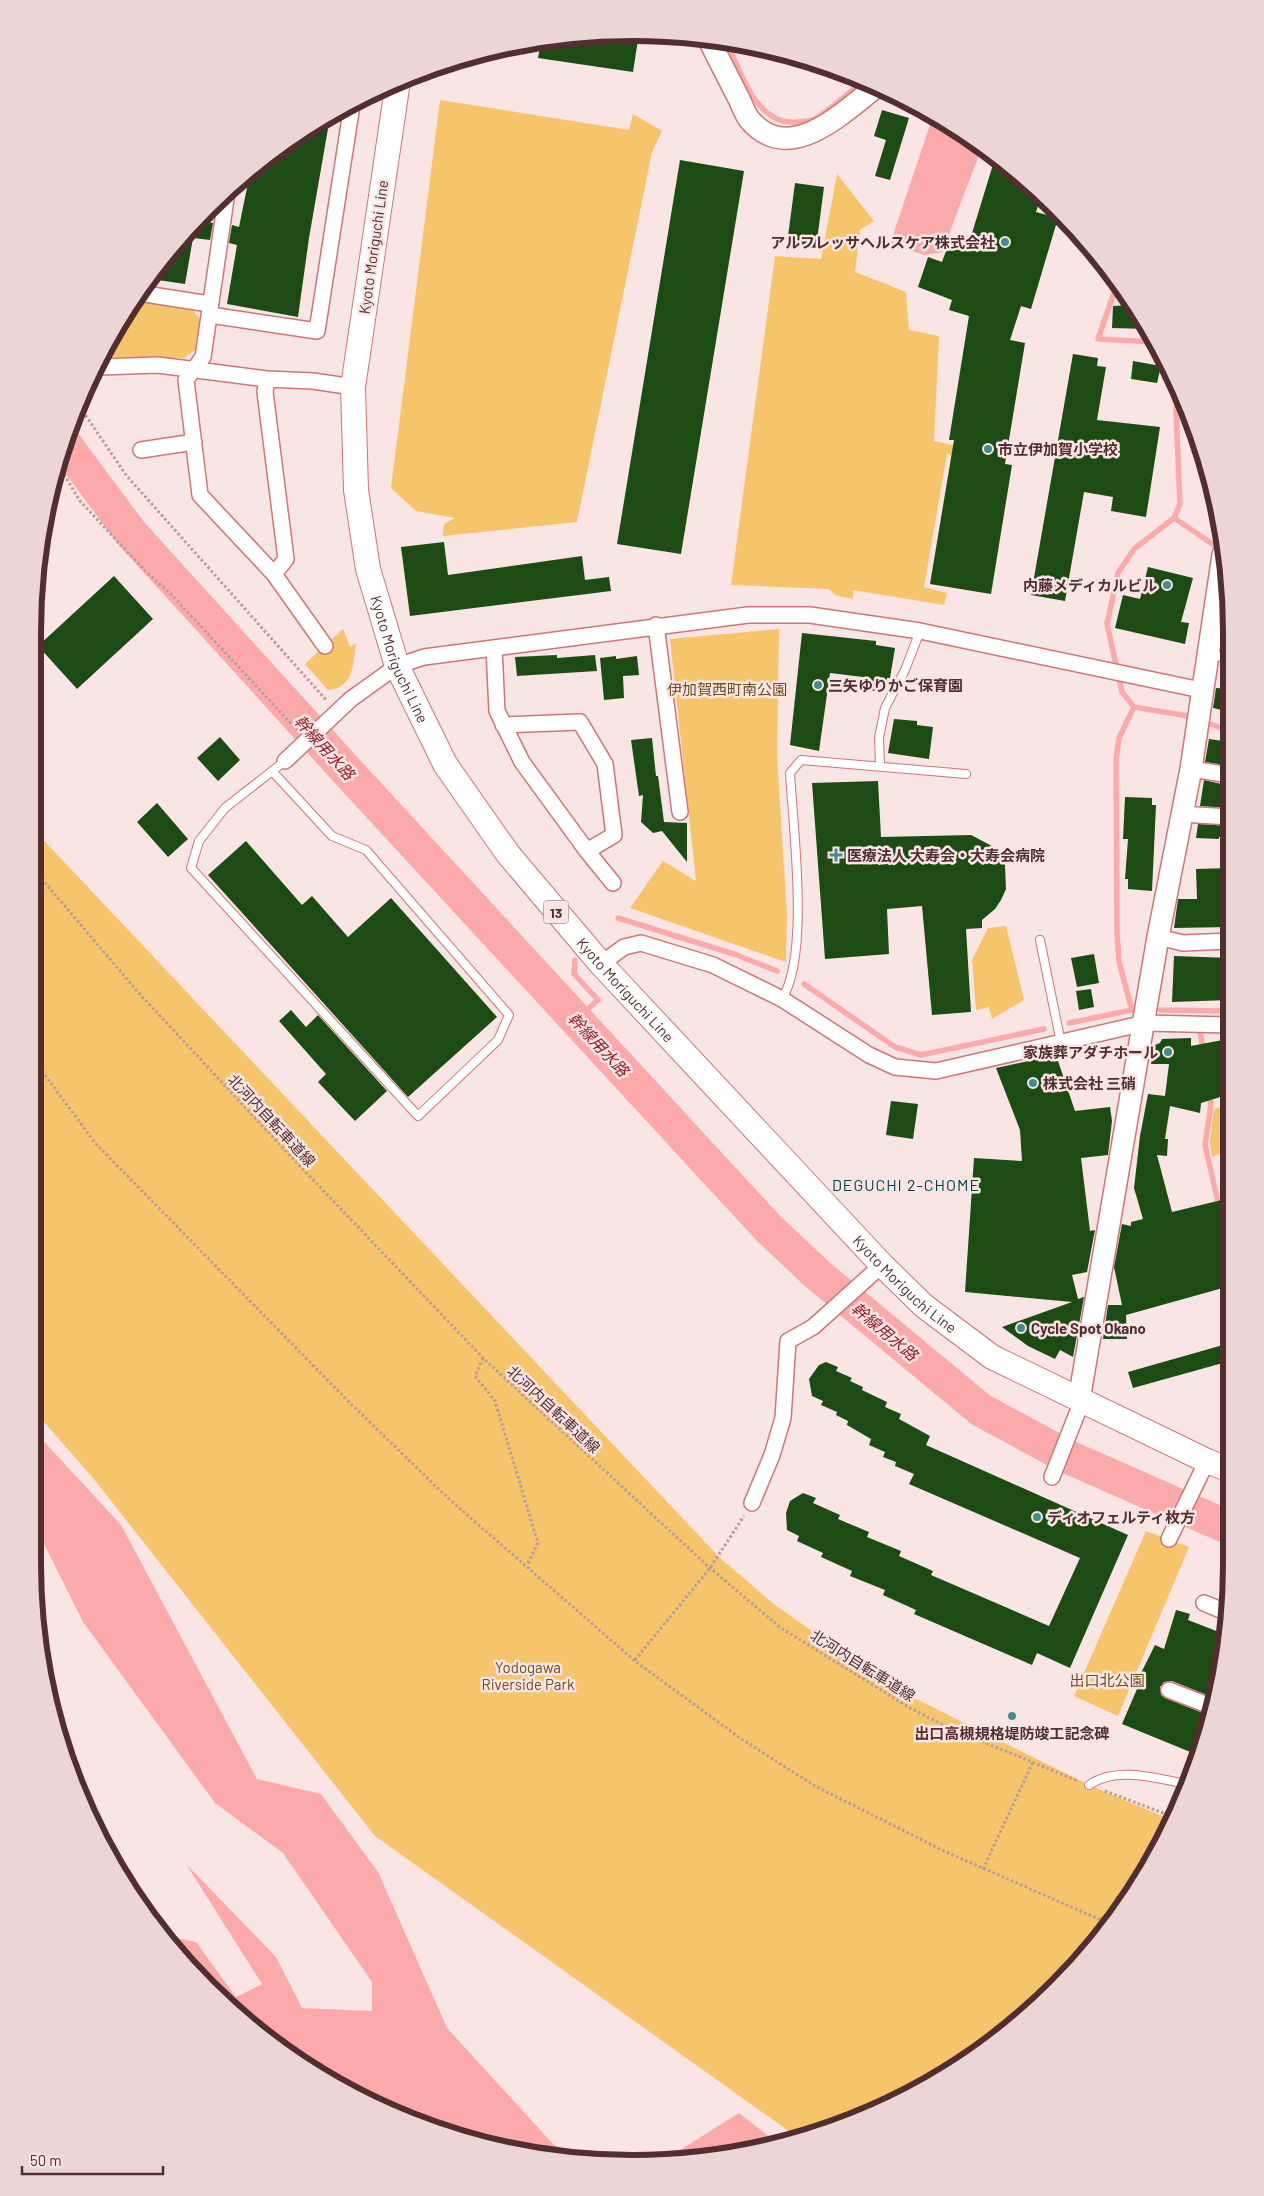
<svg xmlns="http://www.w3.org/2000/svg" width="1264" height="2196" viewBox="0 0 1264 2196" font-family="Barlow,'Noto Sans JP',sans-serif">
<style>
.green{fill:#f6c46a}
.water{fill:#fcaaa9}
.lines{fill:none;stroke-linecap:round;stroke-linejoin:round}
.stream{stroke:#fcaaa9;stroke-width:5.5}
.river{stroke:#fcaaa9;stroke-width:34}
.building{fill:#1d4b14}
.lane-casing{stroke:#cd7676;stroke-width:10}
.street-casing{stroke:#cd7676;stroke-width:18}
.secondary-casing{stroke:#cd7676;stroke-width:24}
.primary-casing{stroke:#cd7676;stroke-width:26}
.path{stroke:#b79c9b;stroke-width:3;stroke-dasharray:2.5 2.5;stroke-linecap:butt}
.lane{stroke:#fff;stroke-width:8}
.street{stroke:#fff;stroke-width:15}
.secondary{stroke:#fff;stroke-width:21}
.primary{stroke:#fff;stroke-width:24}
.poi-dot{fill:#438b8f;stroke:#f9e5e4;stroke-width:2}
.labels{text-anchor:middle;dominant-baseline:central;stroke-width:5;stroke-linejoin:round;paint-order:stroke}
.shield{fill:#f9e5e4;stroke:#856565;stroke-width:1}
.shield-label{font-size:14px;font-weight:bold;fill:#532e2e}
.poi-label{font-size:15px;font-weight:bold;fill:#532e2e;stroke:#f9e5e4;text-anchor:start}
.street-label{font-size:15px;fill:#532e2e;stroke:#f9e5e4}
.park-label{font-size:15px;fill:#6b4f1c;stroke:#f9e5e4}
.water-label{font-size:16px;font-style:italic;fill:#951e2c;stroke:#f9e5e4}
.neighbourhood-label{font-size:16px;letter-spacing:1px;fill:#004448;stroke:#f9e5e4}
.rim{fill:none;stroke:#532e2e;stroke-width:6}
</style>
<rect width="100%" height="100%" fill="#f9e5e4"/>
<path class="green" d="M440,100L629,130L633,114L662,131L652,152L577,522L443,536L444,524L455,518L416,511L391,488Z
M837,174L874,221L860,230L855,272L906,292L909,330L939,336L934,441L970,449L973,459L947,454L924,587L947,593L944,605L853,590V599L835,595L829,589L731,585L775,256L821,259Z
M135,297L189,306L200,319L195,350L184,358L105,357Z
M343,629L350,647L356,643C353,664 354,688 328,690L305,664Z
M779,629L777,756L787,916L786,962L630,908L663,861L696,881L670,639Z
M35,831L720,1558L775,1605L892,1687L1089,1785L1169,1819L1131,1897L1083,1959L997,2039L931,2083L825,2132L797,2137L375,1836L93,1478L37,1414Z
M1006,926L1024,1000L992,1019L989,1007L976,1010L972,960L988,928Z
M1230,1104V1150L1212,1157L1210,1141L1214,1109Z
M1146,1531L1189,1547L1118,1716L1074,1696Z"/>
<path class="water" d="M933,116L965,133L982,147L942,252L924,255L890,244Z
M37,1434L121,1525L257,1779L321,1794L378,1872L447,2028L554,2145L583,2159L554,2158L477,2143L367,2102L299,2062L208,1988L162,1935L196,1942L236,1997L262,1984L186,1864L276,1957L302,2008L372,2011V1982L283,1853L215,1803L83,1622L37,1530Z
M739,2113L775,2141L671,2162H661Z"/>
<g class="lines">
<path class="stream" d="M727,42C740,71 756,127 798,122C802,121 809,121 813,120C827,113 851,90 865,80
M1116,287L1098,339L1156,342
M1178,392L1176,411L1180,504L1174,518L1134,549L1118,573L1107,624L1122,692L1134,707L1188,716L1230,731
M1174,518L1214,545
M618,918L734,954L777,971
M575,960L574,974L598,1000L576,1019
M804,984L895,1047L921,1055L1044,1029
M1160,1010L1230,1011
M1069,1023L1132,1010L1119,962L1117,933L1116,759L1119,738L1134,707
M1199,1026L1203,1049
M1209,1093L1211,1105L1205,1145L1219,1207"/>
<path class="river" d="M64,443L131,533L346,770L769,1229L817,1274L981,1410L1066,1456L1230,1528"/>
</g>
<path class="building" d="M632,32L639,33L633,72L538,58L541,42Z
M882,110L909,118L890,180L875,176L886,140L874,136Z
M330,117L309,238L298,317L227,304L237,245L229,243L232,225L239,227L250,173L299,134Z
M995,158L1041,196L1036,212L1058,218L1031,309L1021,306L1010,340L1025,343L1005,464L1012,465L991,594L930,584L954,440H949L969,316L949,310L952,300L918,287L928,257L942,262L949,243H969Z
M680,160L744,171L681,554L617,544Z
M795,183L824,187L816,248L787,244Z
M198,220L213,223L210,240L193,238L185,284L158,280L160,267Z
M1130,305L1149,329L1112,328L1113,306Z
M1073,354L1098,358L1097,366L1106,367L1097,420L1160,427L1146,517L1111,511L1113,497L1084,492L1065,601L1031,595Z
M1133,361L1161,366L1157,383L1131,379Z
M444,542L448,575L582,556L585,580L609,577L611,591L410,616L401,547Z
M1148,567L1193,578L1181,622L1189,623L1185,644L1115,628L1123,595L1140,599Z
M114,576L153,619L77,689L38,646Z
M802,633L876,641V645L895,648L890,678H887L884,692L869,690L871,678L830,673L819,751L790,745Z
M557,655V658L595,655L597,671L517,676L515,657Z
M616,656V659L637,656L639,675L623,676L624,698L604,700L600,658Z
M1216,688L1228,689L1227,695H1230V712L1213,708Z
M894,719L917,721V725L933,727L929,759L888,753Z
M220,737L240,760L218,781L197,758Z
M652,738L656,776H658L664,822L687,823V862L662,831L653,833L641,822L643,795L639,796L631,740Z
M1209,739L1230,742V757H1226L1225,765L1205,762Z
M1204,780L1230,786V808L1200,806Z
M878,781L881,837L971,835L992,846L1005,865L1006,889L1001,900L995,909L982,920V928L966,929L971,1012L932,1015L922,906L887,909L889,954L825,959L812,783Z
M1125,797L1152,798V805H1156L1152,891L1128,889V879H1125L1128,839H1123Z
M157,803L188,839L168,857L137,822Z
M1198,824L1230,826V837H1219V839L1196,838Z
M246,841L302,905L312,896L348,937L391,898L497,1017L408,1097L208,875Z
M1230,868V927L1174,928L1178,899H1197L1196,869Z
M1094,954L1099,983L1077,987L1071,958Z
M1174,956L1230,958V1000L1172,1002Z
M1091,989L1094,1007L1079,1010L1076,991Z
M291,1010L306,1027L318,1015L387,1091L355,1121L318,1082L326,1074L279,1021Z
M1191,1038V1046L1228,1039L1230,1094L1201,1103L1200,1113L1170,1106L1165,1139H1168L1167,1156L1157,1155L1172,1212L1230,1198V1286L1126,1315L1127,1339H1103L1108,1305H1122L1114,1267L1122,1224L1131,1226V1222L1143,1219L1134,1188L1140,1136L1148,1094L1165,1096L1169,1064H1151L1155,1045L1160,1043L1162,1039Z
M1056,1055L1075,1111L1110,1107L1112,1121L1108,1155L1081,1158L1090,1231L1095,1230L1087,1272L1072,1275L1078,1299L1084,1297L1073,1357L1060,1350L1055,1359L1028,1346L1002,1327L1072,1302L965,1292L974,1158L1022,1161L1020,1130L996,1068Z
M891,1101L918,1104L913,1139L886,1135Z
M1230,1343V1361L1133,1388L1128,1372Z
M826,1362L838,1367L836,1371L852,1378L850,1381L863,1387L862,1390L887,1402L885,1407L901,1414L899,1419L930,1436L926,1445L1128,1535L1070,1668L1037,1653L1032,1665L914,1614L916,1610L883,1595L885,1590L850,1576L852,1571L821,1557L823,1553L797,1541L799,1536L787,1530L786,1513L790,1501L803,1493L816,1498L813,1503L840,1515L838,1519L869,1532L867,1537L901,1551L899,1556L933,1571L931,1575L1049,1626L1080,1558L909,1484L914,1474L895,1466L896,1462L883,1457L885,1452L869,1445L871,1439L847,1425L848,1421L836,1415L837,1412L821,1405L823,1401L812,1396L809,1379L819,1365Z
M1176,1610L1190,1614L1188,1620L1224,1634L1212,1697L1172,1681L1164,1682L1160,1687L1161,1695L1165,1698L1208,1715L1200,1756L1122,1724L1140,1682L1137,1681L1155,1645L1164,1649Z"/>
<g class="lines">
<g class="lane-casing">
<path id="lane" d="M1209,655L1230,658
M880,765L879,738L885,708L905,670L920,631
M272,771L332,836L366,850L509,1015L498,1040L418,1116L191,868L199,841L225,808L285,761
M1040,940L1061,1043
M782,999C810,954 793,828 790,773L801,760L966,774
M1089,1785C1116,1766 1155,1778 1186,1784"/>
</g>
<g class="street-casing">
<path id="street" d="M227,192L203,357L186,380L200,495L274,574L325,646
M139,293L209,304
M210,315L317,331L352,105
M100,367L158,365L267,379L313,381L353,387
M267,379L265,392L286,559L274,574
M141,450L194,442
M656,625L680,812
M494,648L497,711L522,762L587,851L613,883
M503,725L580,722L605,764L614,835L587,851
M285,761L351,699L397,666L424,657L748,615H810L920,631L1201,690
M1191,769L1230,775
M1181,814L1230,817
M1158,937L1183,943L1230,941
M601,964L624,947L641,943L713,965L782,999L869,1055L895,1067L936,1071L1145,1023L1230,1025
M1052,1477L1078,1411L1079,1400
M752,1503L772,1455L783,1418L788,1341L813,1327L882,1265
M1169,1539L1207,1461
M1204,1603L1228,1613
M1169,1690L1210,1706"/>
</g>
<g class="secondary-casing">
<path id="secondary" d="M709,40C718,58 728,77 737,95C741,102 744,112 749,119C789,167 842,113 877,86
M1079,1400L1158,937L1191,769L1223,555"/>
</g>
<g class="primary-casing">
<g id="primary">
<path id="s1" d="M398,81L353,387L356,490L368,569L397,666L445,764L508,854L601,964L882,1265L924,1306L992,1357L1207,1461L1230,1470"/>
</g>
</g>
<path class="path" d="M80,407L126,475L327,701
M59,466L80,501L147,573L169,592L297,730
M35,871L137,991L297,1163L483,1358L710,1568L781,1628L910,1708L945,1726L1078,1781
M36,1063L96,1144L350,1403L450,1500L635,1661L740,1738L815,1786L944,1851L1110,1924
M483,1358L475,1376L495,1401L538,1543L527,1565
M635,1660L710,1568L744,1516
M1105,1791L1171,1816
M983,1869L1033,1762"/>
<use href="#lane" class="lane"/>
<use href="#street" class="street"/>
<use href="#secondary" class="secondary"/>
<use href="#primary" class="primary"/>
</g>
<g class="poi-dot">
<circle cx="1005" cy="242" r="5"/>
<circle cx="988" cy="449" r="5"/>
<circle cx="1167" cy="585" r="5"/>
<circle cx="818" cy="685" r="5"/>
<path d="M833.5 847.5h5v5h5v5h-5v5h-5v-5h-5v-5h5z"/>
<circle cx="1168" cy="1052" r="5"/>
<circle cx="1033" cy="1083" r="5"/>
<circle cx="1021" cy="1328" r="5"/>
<circle cx="1037" cy="1517" r="5"/>
<circle cx="1012" cy="1716" r="5"/>
</g>
<g class="labels">
<rect class="shield" x="543.5" y="900.5" width="25" height="23" rx="4"/>
<g class="shield-label">
<text x="556" y="912">13</text>
</g>
<g class="poi-label">
<text x="995" y="242" text-anchor="end">アルフレッサヘルスケア株式会社</text>
<text x="998" y="449">市立伊加賀小学校</text>
<text x="1157" y="585" text-anchor="end">内藤メディカルビル</text>
<text x="828" y="685">三矢ゆりかご保育園</text>
<text x="847" y="855">医療法人 大寿会・大寿会病院</text>
<text x="1158" y="1052" text-anchor="end">家族葬アダチホール</text>
<text x="1043" y="1083">株式会社 三硝</text>
<text x="1031" y="1328">Cycle Spot Okano</text>
<text x="1047" y="1517">ディオフェルティ枚方</text>
<text x="1012" y="1733" text-anchor="middle">出口高槻規格堤防竣工記念碑</text>
</g>
<g class="street-label">
<text transform="translate(373 247) rotate(-82)">Kyoto Moriguchi Line</text>
<text stroke="none"><textPath href="#s1" startOffset="588">Kyoto Moriguchi Line</textPath></text>
<text stroke="none"><textPath href="#s1" startOffset="992">Kyoto Moriguchi Line</textPath></text>
<text transform="translate(272 1120) rotate(47)">北河内自転車道線</text>
<text stroke="none"><textPath href="#s1" startOffset="1398">Kyoto Moriguchi Line</textPath></text>
<text transform="translate(554 1409) rotate(43)">北河内自転車道線</text>
<text transform="translate(863 1665) rotate(32)">北河内自転車道線</text>
</g>
<g class="park-label">
<text x="727" y="689">伊加賀西町南公園</text>
<text x="528" y="1667">Yodogawa<tspan x="528" dy="17">Riverside Park</tspan></text>
<text x="1107" y="1680">出口北公園</text>
</g>
<g class="water-label">
<text transform="translate(325 747) rotate(48)">幹線用水路</text>
<text transform="translate(599 1044) rotate(47)">幹線用水路</text>
<text transform="translate(885 1331) rotate(40)">幹線用水路</text>
</g>
<g class="neighbourhood-label">
<text x="906" y="1184">DEGUCHI 2-CHOME</text>
</g>
</g>
<path d="M0 0H1264V2196H0ZM632 41H632A591 591 0 0 1 1223 632V1564A591 591 0 0 1 632 2155H632A591 591 0 0 1 41 1564V632A591 591 0 0 1 632 41Z" fill="#ecd6d5" fill-rule="evenodd"/>
<path class="rim" d="M632 41H632A591 591 0 0 1 1223 632V1564A591 591 0 0 1 632 2155H632A591 591 0 0 1 41 1564V632A591 591 0 0 1 632 41Z"/>
<path d="M22 2166v8h141v-8" fill="none" stroke="#532e2e" stroke-width="2.5"/>
<text x="30" y="2166" font-size="15" fill="#532e2e" stroke="#f9e5e4" stroke-width="4" paint-order="stroke">50 m</text>
</svg>
